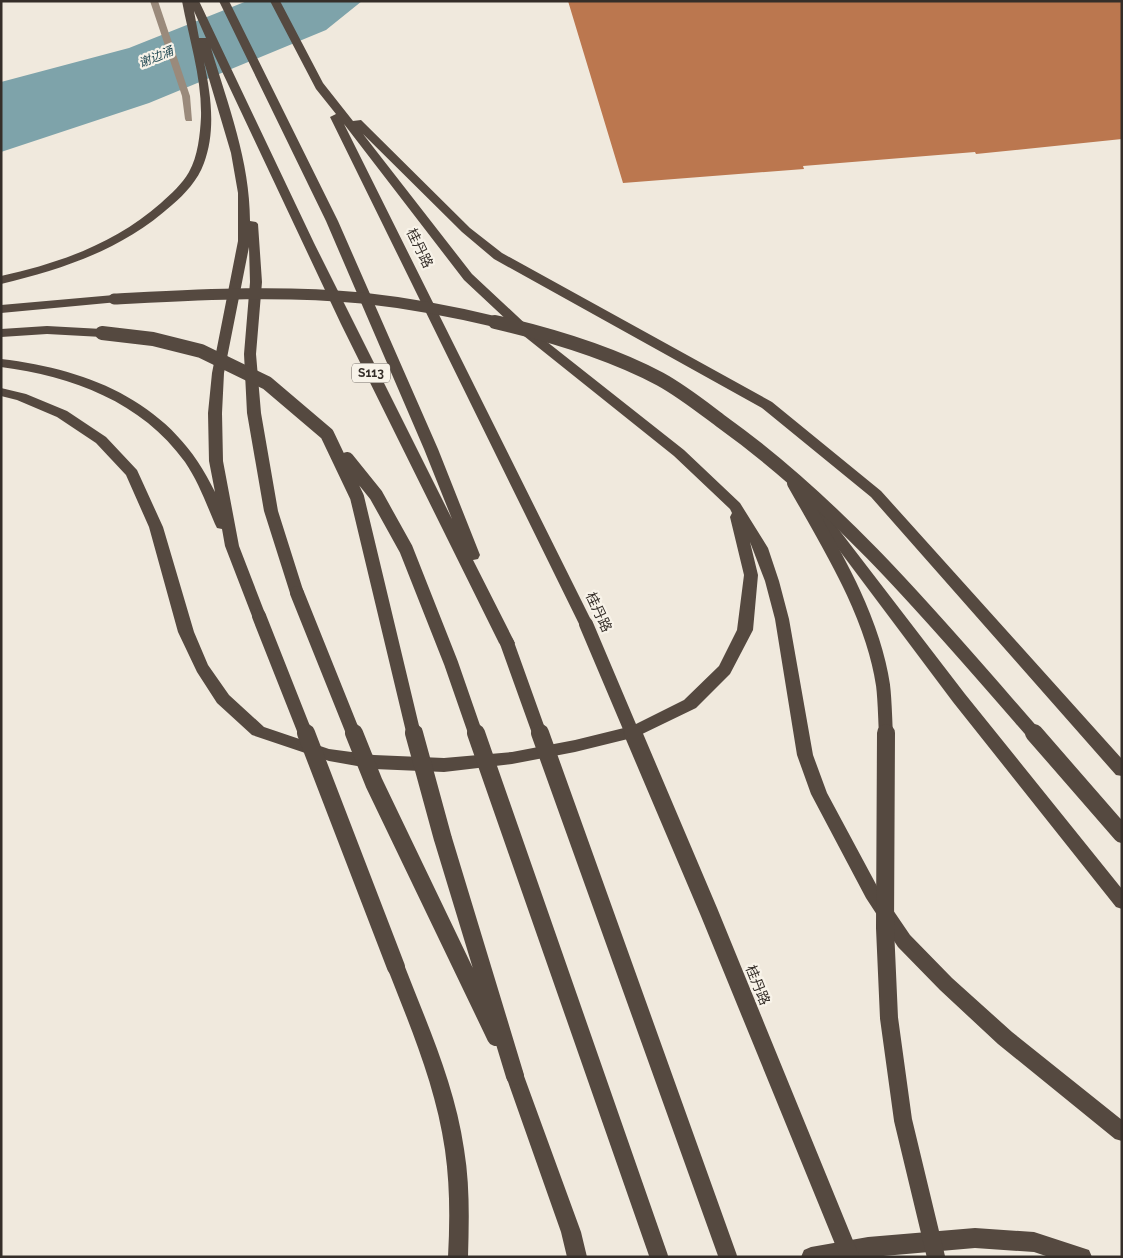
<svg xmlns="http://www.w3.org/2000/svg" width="1123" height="1258" viewBox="0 0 1123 1258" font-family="Raleway,'Noto Sans SC',sans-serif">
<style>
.water{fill:#7ea3aa}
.building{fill:#bb774f}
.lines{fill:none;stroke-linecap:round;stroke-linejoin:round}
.secondary{fill:#9a8a7b;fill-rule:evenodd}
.highway{fill:#554940;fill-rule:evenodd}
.highway-bridge-far2{stroke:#554940;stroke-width:11}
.highway-bridge-far1{stroke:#554940;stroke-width:14}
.highway-bridge{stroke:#554940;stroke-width:18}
.labels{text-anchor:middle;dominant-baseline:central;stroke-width:4.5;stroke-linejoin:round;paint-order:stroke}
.far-water-label{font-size:12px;font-style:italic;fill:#224953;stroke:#f8f3e9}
.shield{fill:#f8f3e9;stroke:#706963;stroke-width:1}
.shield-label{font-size:12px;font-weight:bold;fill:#352e29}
.street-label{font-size:14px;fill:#352e29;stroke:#f8f3e9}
</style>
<rect width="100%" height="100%" fill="#f0e9dd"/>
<path class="water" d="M247,1H362L326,30L149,103L1,152V82L129,48Z"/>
<path class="building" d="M568,1H1122V139L976,154L975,152L803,166L804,169L623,183Z"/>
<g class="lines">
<path class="secondary" d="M150,1H158L190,96L192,121H186L185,119L182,96Z"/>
<path class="highway" d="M182,1H199L314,243L452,519L424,449L326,221L219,1H229L338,221L438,449L480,555L478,559L473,560L515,643L512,647L507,649L502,647L499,643L341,324L211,48C228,105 250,161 250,221L256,222L258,224L262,282L256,354L261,413L278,511L304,593L302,597L297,598L292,597L290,593L264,511L247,413L244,354L250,282L249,247L224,373L222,413L223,461L239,546L266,616L264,620L259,622L254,620L252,616L225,546L222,529L217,528L215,524C206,503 198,481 185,462C142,402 72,376 1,367V359C93,370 174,404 215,492L209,461L208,413L212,373L238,241V193L231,153L204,62C211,95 216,131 204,163C198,180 185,194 172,205C123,249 64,269 1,284V276C60,263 116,243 161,203C171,194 182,184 189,172C198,156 200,135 201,117C202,78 189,39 182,1ZM194,11L206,38H199Z
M270,1H280L323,83L353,121L361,120L470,228L502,253L772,402L881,491L1122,759V776L1116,775L871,497L762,408L494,259L462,232L363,134L472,274L532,330L684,450L740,503L768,548L779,581L789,619L813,755L827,793L878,888L910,935L952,978L1012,1032L1122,1120V1141L1115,1139L998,1044L940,990L898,947L866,898L811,794L797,755L775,619L765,581L750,542L758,575L753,630L730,674L696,708L636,737L575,752L512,764L444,772L374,769L329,761L252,735L217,703L197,672L178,632L149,527L126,475L96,443L57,417L17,400L1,396V388L26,394L67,411L106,437L137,470L163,527L194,632L208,665L229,695L264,727L329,749L374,755L444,758L512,752L575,740L632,726L684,700L719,666L737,630L744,575L730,517L732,513L730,509L674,456L524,336L464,280L344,124L593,624L591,628L586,630L581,628L330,117L336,114L316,89Z
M114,295L120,299L118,302L1,313V305Z
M47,326L102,329L108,333L102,337L47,334L1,337V329Z
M808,494L813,496L965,694L1122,889V909L1116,907L953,702L803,502L801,499L803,496Z
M396,959L402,961L405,967C428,1026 455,1086 464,1149C470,1185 469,1221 468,1257H448C450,1221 450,1185 445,1150C436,1086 410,1026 387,967L390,961Z
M515,1067L522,1070L524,1076L581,1232L587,1257H567L561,1232L506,1076L508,1070Z
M975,1228L1034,1232L1089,1250L1092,1257H1049L1034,1252L975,1248L872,1257H801L804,1250L811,1247L868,1237Z"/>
<path class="highway-bridge-far2" d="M114,299C196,295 280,290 362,298C408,303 456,312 501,323"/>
<path class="highway-bridge-far1" d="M495,322C552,335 609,352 660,379C682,391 702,407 722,422C842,508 938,624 1035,735
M102,333L153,339L201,351L267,383L327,434L357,497L414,735
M347,459L376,495L406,549L451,663L476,735
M794,483C829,545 872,613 883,685C885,701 885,718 886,735
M297,593L354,735
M259,616L306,735
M586,624L633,735
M507,643L540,735"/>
<path class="highway-bridge" d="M306,733L396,967
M354,733L374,783L496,1037
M414,733L443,839L515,1076
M476,733L659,1257
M540,733L728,1257
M633,733L709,912L850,1257
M886,733L885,928L889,1018L903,1120L936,1257
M1034,733L1122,834"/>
</g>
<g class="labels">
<g class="far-water-label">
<text transform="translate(156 57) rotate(-22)">谢边涌</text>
</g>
<rect class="shield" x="352" y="363.5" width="38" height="19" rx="4"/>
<g class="shield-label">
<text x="371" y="373">S113</text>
</g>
<g class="street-label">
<text transform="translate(420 248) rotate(64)">桂丹路</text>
<text transform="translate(599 612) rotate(65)">桂丹路</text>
<text transform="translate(758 985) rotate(68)">桂丹路</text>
</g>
</g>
<rect width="1123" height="1258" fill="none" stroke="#352e29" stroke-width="5"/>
</svg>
